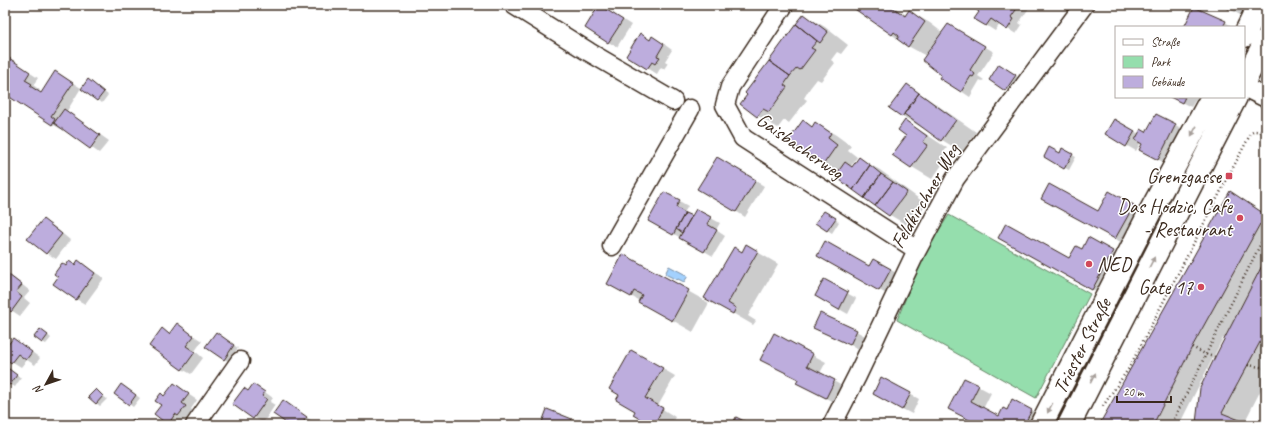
<svg xmlns="http://www.w3.org/2000/svg" width="1271" height="430" viewBox="0 0 1271 430" font-family="Caveat,sans-serif">
<style>
.green{fill:#95dead;stroke:#688466}
.water{fill:#a3d1fe;stroke:#798ea4}
.shadow{fill:#0003}
.building{fill:#bdaddd;stroke:#3b2a1e}
.lines{fill:none;stroke-linecap:round;stroke-linejoin:round}
.minor-casing{stroke:#3b2a1e;stroke-width:21}
.major-casing{stroke:#3b2a1e;stroke-width:25}
.path{stroke:#3b2a1e;stroke-width:2.5;stroke-dasharray:1 3;stroke-linecap:butt}
.minor{stroke:#fff;stroke-width:18}
.major{stroke:#fff;stroke-width:22}
.oneway{fill:#a79f9a}
.poi-dot{fill:#d1495b;stroke:#fff;stroke-width:1.5}
.labels{text-anchor:middle;dominant-baseline:central;stroke-width:3;stroke-linejoin:round;paint-order:stroke}
.street-label{font-size:20px;fill:#3b2a1e;stroke:#fff}
.poi-label{font-size:20px;fill:#3b2a1e;stroke:#fff;text-anchor:end}
</style>
<rect width="100%" height="100%" fill="#fff"/>
<filter id="ink" filterUnits="userSpaceOnUse"><feTurbulence type="fractalNoise" baseFrequency=".025" numOctaves="2"/><feDisplacementMap in="SourceGraphic" scale="8" xChannelSelector="R" yChannelSelector="G"/><feConvolveMatrix kernelMatrix="1 2 1 2 8 2 1 2 1" color-interpolation-filters="sRGB"/></filter>
<g filter="url(#ink)">
<path class="green" d="M949,215L1090,294L1036,398L897,320L917,270L931,242Z"/>
<path class="water" d="M669,266L688,276L684,282L678,279L677,280L665,274Z"/>
<path class="shadow" d="M850,5H891L906,15L909,11L930,23L943,33L957,30L994,52L978,76L984,80L982,81L980,80L970,97L961,91L943,75L926,56L908,46Z
M975,5H1031L1019,23L1022,25L1016,34L1000,24L995,31L976,19L980,11Z
M1127,5H1134L1132,8Z
M1161,5H1168L1166,8Z
M1222,5H1247L1242,16Z
M1194,8L1225,22L1234,27H1185Z
M609,11L631,25L617,47L608,42Z
M804,15L825,27L848,45L841,54L837,52L831,60L835,63L821,81L817,79L810,88L804,98L807,100L789,123L784,120L778,128L758,116L742,104L749,95L746,93Z
M650,40L661,42L672,50L665,61L668,63L664,69L661,67L657,74L627,55Z
M18,65L38,78L33,85L40,90L38,92L41,94L56,72L81,88L67,111L109,141L99,153L62,127L61,129L52,124L5,93V66Z
M1004,68L1019,78L1010,92L990,80Z
M93,83L108,95L102,103L83,88Z
M907,86L927,98L976,132L962,152L942,140L924,127L923,128L902,116Z
M1171,97H1201L1196,99L1191,107Z
M1156,115L1185,130L1167,164L1149,155L1143,143L1141,142L1136,151L1107,134L1115,120L1139,134L1147,133Z
M803,121L813,127L816,123L836,135L851,146L848,150L857,157L851,166L853,168L859,159L880,170L926,204L910,227L890,215L838,173L823,164Z
M905,122L926,134L947,148L942,154L947,158L932,179L912,167L894,155L907,135Z
M1063,150L1076,157L1069,170L1045,157L1060,154Z
M717,158L764,186L745,217L699,188Z
M1230,192L1266,214V380L1244,423L1250,425H1201L1225,339L1223,338L1179,425H1100Z
M665,193L688,206L684,213L692,217L696,210L720,223L716,230L725,236L713,256L649,220Z
M1055,206L1099,212L1133,206L1146,213L1128,246Z
M829,214L839,222L832,233L817,223Z
M43,220L52,225L70,240L56,259L47,253L28,239Z
M1088,239L1133,264L1113,301L1020,249L1070,260L1082,250Z
M747,246L778,264L748,316L756,321L753,325L705,297L743,253Z
M624,255L709,303L693,332L629,295Z
M818,255L869,268L873,260L900,275L888,295Z
M79,262L104,278L85,304L76,299L66,267L76,266Z
M5,271L30,291L24,298L30,303L20,316L5,306Z
M824,281L856,298L848,314L816,296Z
M177,325L202,341L195,351L203,358L191,374L182,369L162,329L170,334Z
M814,328L856,331L865,336L859,349Z
M45,333L51,338L46,344L42,342Z
M774,335L826,362L820,373L847,389L839,405L810,390Z
M220,336L238,348L228,361L224,359Z
M14,339L40,358L35,365L27,360L21,367L5,357V351Z
M632,351L675,376L658,406L675,417L671,425H652L636,411Z
M5,366L21,378L15,387L5,381Z
M882,379L919,399L912,414L883,399Z
M174,385L197,400L191,409L194,412L188,421L184,419L180,425H170L168,424L162,405L165,397Z
M978,386L991,393L983,409L999,417L1008,411L1031,410L1044,418L1041,425H980L962,416Z
M126,388L140,398L133,407L129,404Z
M96,390L107,399L100,406L96,403Z
M262,390L273,398L270,402L275,405L263,423L234,404Z
M283,401L315,423L313,425H291Z
M5,411H6L10,425H5Z
M547,411L572,420L581,425H542Z"/>
<path class="building" d="M599,5L623,20L608,43L585,28Z
M849,5H889L905,16L909,10L925,22L908,47L897,39L899,36L894,32L892,35Z
M974,5H1015L1018,7L1011,17L1014,19L1007,30L991,19L986,26L974,19L979,12L973,7Z
M1221,5H1231L1229,9Z
M1194,7L1226,21L1223,27H1184Z
M804,14L828,32L820,43L796,24Z
M796,24L817,41L811,48L815,50L800,70L797,68L790,76L769,61Z
M948,24L985,46L970,70L975,74L973,77L971,76L961,92L939,78L941,75L922,60Z
M640,33L650,40L652,36L664,44L657,56L660,57L655,64L652,62L647,69L626,56Z
M9,58L30,72L25,80L32,84L30,86L41,93L55,71L73,83L51,116L55,119L52,125L5,94V64Z
M769,61L790,76L784,85L787,87L769,112L763,109L757,117L740,104L747,95L745,93Z
M999,64L1016,75L1005,91L989,80Z
M88,79L104,92L97,101L81,89Z
M907,84L919,93L902,117L889,108Z
M919,93L956,120L941,141L904,114Z
M1170,97H1185L1182,103Z
M64,109L100,135L90,149L54,123Z
M1156,114L1176,124L1158,160L1139,150L1142,144L1135,140L1141,129L1146,132Z
M1114,119L1135,131L1126,147L1105,134Z
M803,120L812,127L815,122L831,133L828,138L837,145L823,165L788,141Z
M905,120L927,136L923,142L928,145L911,168L892,155L906,136L898,130Z
M1049,147L1060,153L1062,148L1073,154L1064,169L1044,157Z
M717,157L756,180L736,212L697,189Z
M859,157L870,165L853,190L835,176L845,162L852,167Z
M870,165L881,174L864,198L853,190Z
M881,174L893,182L875,206L864,198Z
M893,182L907,192L889,216L875,206Z
M1049,184L1098,211L1109,191L1134,205L1115,239L1041,199Z
M1230,191L1266,215V227L1260,224L1192,347L1153,425H1099Z
M664,192L680,200L676,207L685,213L673,235L648,221Z
M696,209L711,217L707,224L717,230L704,252L679,238Z
M824,211L836,218L827,231L815,223Z
M685,213L692,216L682,233L676,229Z
M43,219L62,234L46,254L27,239Z
M1006,223L1069,258L1076,246L1082,249L1088,237L1113,251L1092,290L998,238Z
M825,241L869,266L873,259L891,269L879,291L817,256Z
M746,244L758,251L728,303L736,308L733,314L704,298L734,247L742,252Z
M623,254L689,290L672,321L638,302L642,295L634,291L631,297L607,284Z
M1266,258V331L1222,413L1252,425H1199L1196,423L1200,388L1215,357Z
M78,260L95,273L76,300L53,284L58,277L54,274L62,263L66,266L69,261L75,265Z
M5,272L22,285L16,292L22,297L11,312L5,307Z
M824,279L848,292L839,310L815,296Z
M820,313L857,330L850,345L813,328Z
M177,323L194,336L186,346L195,352L182,370L149,346L162,328L169,334Z
M40,329L48,335L42,343L34,337Z
M216,332L234,345L224,360L205,347Z
M774,333L813,354L807,366L835,380L826,398L796,383L798,379L760,360Z
M13,338L32,352L26,360L18,354L11,363L5,358V349Z
M631,350L663,368L645,398L663,408L654,425H650L633,415L635,411L616,400L619,395L609,389Z
M5,366L17,375L10,385L5,382Z
M881,377L911,393L902,410L873,394Z
M964,378L979,385L971,401L999,416L1003,408L1007,410L1012,399L1032,410L1024,425H979L948,409Z
M174,383L189,394L182,403L186,406L178,416L175,414L168,425L154,414L161,405L155,401L161,393L164,396Z
M121,384L136,395L129,405L114,394Z
M253,384L265,392L262,396L267,399L253,419L232,404L244,388L248,391Z
M96,389L103,396L96,404L88,397Z
M283,400L307,417L301,425H289L273,414Z
M547,409L572,419L570,425H541Z
M736,417L752,425H732Z
M133,419L141,425H128Z"/>
<g class="lines">
<g class="minor-casing">
<path id="minor" d="M514,5L589,52L673,101
M784,5L730,87L725,105L743,138L917,250
M1244,87L1266,98
M612,246L690,109
M195,425L240,361
M832,425L857,376L917,250L955,179L1084,5"/>
</g>
<g class="major-casing">
<path id="major" d="M1244,36L1259,5
M1244,82L1266,40
M1041,425L1151,210L1212,97
M1069,425C1125,315 1180,206 1236,97"/>
</g>
<path class="path" d="M1192,347L1207,355L1215,357
M1248,365L1266,368
M1103,406L1129,368L1251,133L1255,131L1266,132
M1167,425L1173,421
M1177,425L1173,421L1266,233"/>
<use href="#minor" class="minor"/>
<use href="#major" class="major"/>
</g>
<defs><path id="oneway-solid" d="M-6-.8H1V-3.2L6.5 0L1 3.2V.8H-6Z"/></defs>
<g class="oneway">
<use href="#oneway-solid" transform="translate(1194 131) rotate(119)"/>
<use href="#oneway-solid" transform="translate(1152 262) rotate(-63)"/>
<use href="#oneway-solid" transform="translate(1093 378) rotate(-63)"/>
<use href="#oneway-solid" transform="translate(1050 408) rotate(117)"/>
</g>
</g>
<g class="poi-dot">
<rect x="1225" y="172" width="8" height="8" rx="2"/>
<circle cx="1240" cy="218" r="4"/>
<circle cx="1089" cy="264" r="4"/>
<circle cx="1201" cy="287" r="4"/>
</g>
<g class="labels">
<g class="street-label">
<text transform="translate(800 146) rotate(35)">Gaisbacherweg</text>
<text transform="translate(925 196) rotate(-60)">Feldkirchner Weg</text>
<text transform="translate(1082 346) rotate(-63)">Triester Straße</text>
</g>
<g class="poi-label">
<text x="1221" y="176">Grenzgasse</text>
<text x="1232" y="206">Das Hodzic, Cafe<tspan x="1232" dy="23">- Restaurant</tspan></text>
<text x="1097" y="264" text-anchor="start">NED</text>
<text x="1193" y="287">Gate 17</text>
</g>
</g>
<rect width="1271" height="430" fill="none" stroke="#fff" stroke-width="20"/>
<rect x="10" y="10" width="1251" height="410" fill="none" stroke="#3b2a1e" stroke-width="1.5" filter="url(#ink)"/>
<rect x="1115" y="26" width="130" height="72" fill="#ffffff" stroke="#b1aaa5"/>
<rect x="1123" y="39" width="20" height="6" fill="#ffffff" stroke="#b1aaa5"/>
<text x="1151" y="46" font-size="12" fill="#3b2a1e">Straße</text>
<rect x="1123" y="56" width="20" height="12" fill="#95dead" stroke="#b1aaa5"/>
<text x="1151" y="66" font-size="12" fill="#3b2a1e">Park</text>
<rect x="1123" y="76" width="20" height="12" fill="#bdaddd" stroke="#b1aaa5"/>
<text x="1151" y="86" font-size="12" fill="#3b2a1e">Gebäude</text>
<g transform="translate(46 384) rotate(230)" stroke="#ffffff" stroke-width="3" paint-order="stroke">
<path d="M0-3L7 15L0 10L-7 15Z" fill="#3b2a1e"/>
<text y="-6" font-size="11" font-weight="bold" text-anchor="middle" fill="#3b2a1e">N</text>
</g>
<path d="M1117 396v6h54v-6" fill="none" stroke="#3b2a1e" stroke-width="2"/>
<text x="1123" y="396" font-size="12" fill="#3b2a1e" stroke="#ffffff" stroke-width="3" paint-order="stroke">20 m</text>
</svg>
